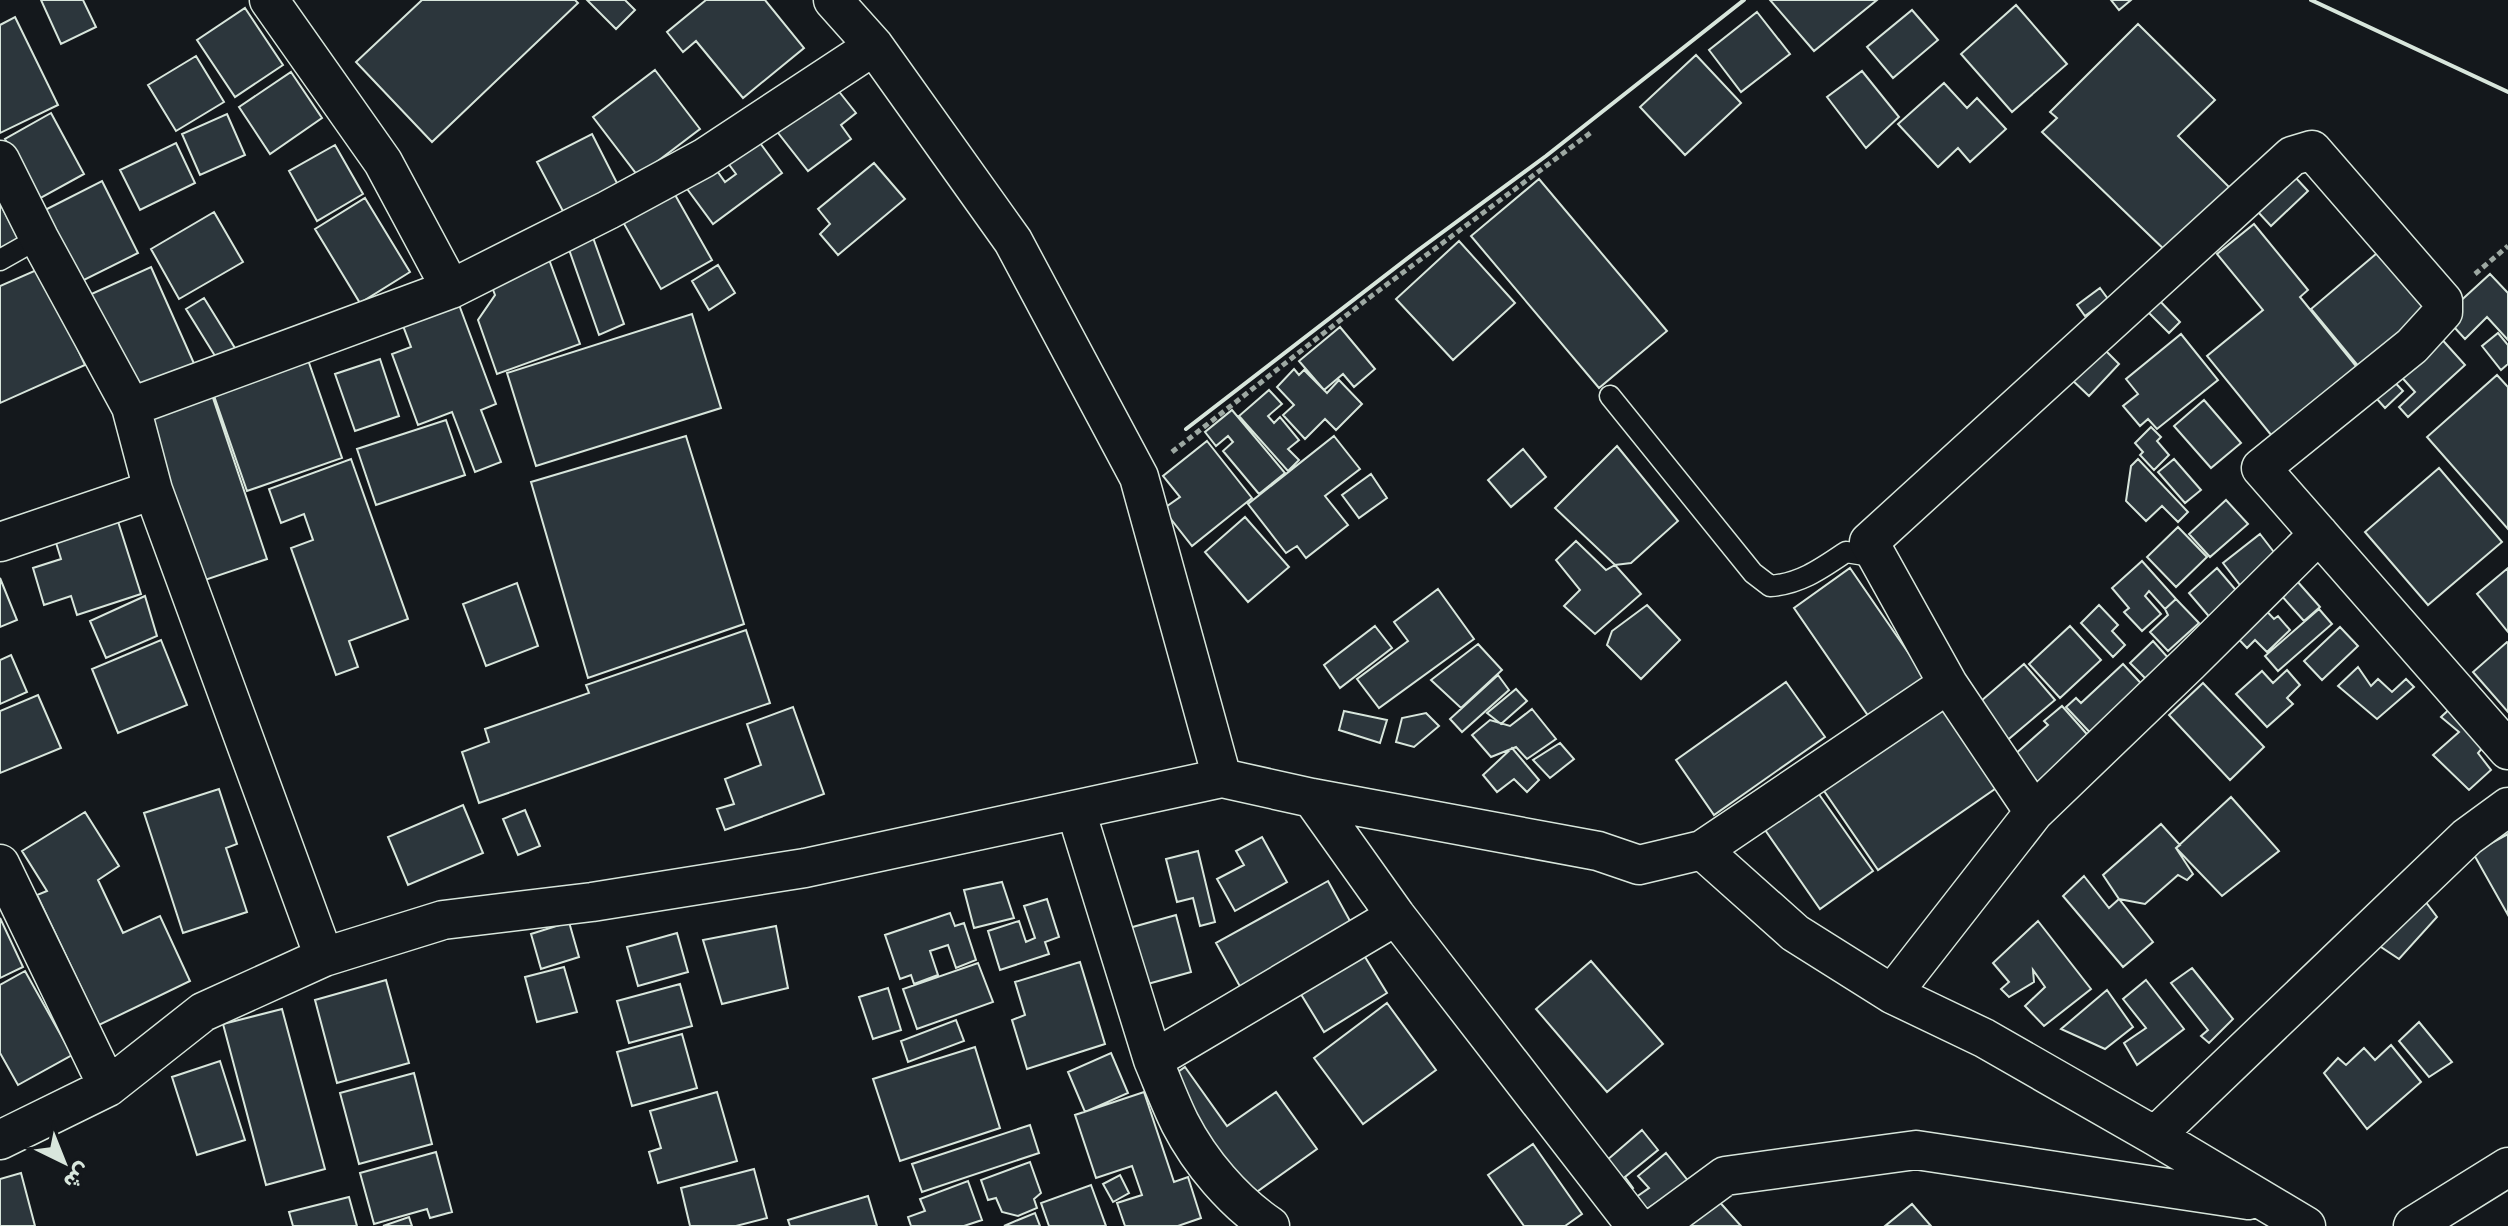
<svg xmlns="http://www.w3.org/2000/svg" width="2508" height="1226" viewBox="0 0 2508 1226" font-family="Rubik,Vazirmatn,sans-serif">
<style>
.building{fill:#2c363c;stroke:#d8e6dc;stroke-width:2}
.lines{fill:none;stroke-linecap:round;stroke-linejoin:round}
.service-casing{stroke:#d8e6dc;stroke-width:23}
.minor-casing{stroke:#d8e6dc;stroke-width:41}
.path{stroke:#9da8a2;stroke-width:5;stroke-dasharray:6 4;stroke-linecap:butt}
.service{stroke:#14181c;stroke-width:20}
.minor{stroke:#14181c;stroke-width:38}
.wall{stroke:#d8e6dc;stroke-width:4}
</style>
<rect width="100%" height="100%" fill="#14181c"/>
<path class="building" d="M41,0H83L96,27L61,44Z
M422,0H575L578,3L432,142L356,62Z
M587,0H625L635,10L616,29Z
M706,0H765L804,48L743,98L696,41L683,52L667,32Z
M1770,0H1877L1814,51Z
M2111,0H2131L2119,10Z
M2016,5L2067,64L2012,112L1961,54Z
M245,8L283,65L235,97L197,40Z
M1912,10L1938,40L1893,78L1867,47Z
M1757,12L1790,54L1741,92L1709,50Z
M15,17L58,105L0,133V25Z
M2138,24L2215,100L2178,136L2232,190L2169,254L2042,132L2057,118L2050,112Z
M1696,55L1741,103L1685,155L1640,107Z
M196,56L224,102L176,131L148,85Z
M655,70L700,129L638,176L593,117Z
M1862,71L1899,117L1866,148L1827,97Z
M291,72L322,118L270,154L239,107Z
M1944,83L1967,108L1977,98L2006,129L1970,162L1958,148L1938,167L1898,124Z
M833,84L856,113L841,125L851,139L808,171L775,129Z
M51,113L84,174L37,200L5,139Z
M227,114L245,155L200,175L182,134Z
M592,134L619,187L565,215L537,162Z
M755,136L782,173L713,224L682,182L710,161L725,182L736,174L725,159Z
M176,143L195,183L140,210L120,170Z
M335,145L363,194L317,221L289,171Z
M874,163L905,199L838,255L820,234L830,224L818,209Z
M2295,177L2308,191L2271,226L2258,212Z
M1539,179L1667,331L1599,388L1471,236Z
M102,181L138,253L78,283L43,211Z
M674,193L712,260L661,289L623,222Z
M365,198L410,272L360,303L315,229Z
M0,203L20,242L0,253Z
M214,212L243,262L179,299L151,249Z
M2254,224L2308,290L2300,297L2360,371L2276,441L2207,356L2263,310L2217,254Z
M591,232L624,324L599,335L566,241Z
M1459,241L1515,303L1453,360L1396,299Z
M2383,248L2437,312L2364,373L2311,309Z
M547,254L580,344L497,374L478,320L495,295L488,276Z
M718,265L735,293L709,310L692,281Z
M151,267L196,368L131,397L87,296Z
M41,268L85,365L0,403V286Z
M2490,274L2508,293V340L2487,317L2465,339L2444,316Z
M2100,288L2108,299L2085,316L2077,305Z
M204,298L238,353L220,364L186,309Z
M2158,299L2180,322L2169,333L2146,310Z
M458,302L496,404L481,410L501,462L475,472L452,412L418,425L392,354L411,347L402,323Z
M692,314L721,408L536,466L507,373Z
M1340,327L1375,369L1354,387L1343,374L1324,390L1299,361Z
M2498,333L2508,345V364L2501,370L2482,346Z
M2181,334L2218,380L2157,429L2148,419L2140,426L2123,406L2138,394L2126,379Z
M2438,335L2465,365L2408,417L2399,407L2415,392L2397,372Z
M2101,346L2119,364L2089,396L2070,378Z
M307,357L342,458L247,491L212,390Z
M380,359L399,416L355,431L335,374Z
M1294,369L1299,375L1304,370L1327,393L1339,380L1362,404L1336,430L1325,419L1305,439L1283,415L1294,405L1277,387Z
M2386,373L2403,391L2385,408L2369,390Z
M2497,375L2508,387V529L2427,437Z
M210,389L267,559L196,583L139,414Z
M1269,390L1282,404L1268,416L1274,423L1280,417L1299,440L1288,449L1299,460L1288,471L1239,416Z
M2204,400L2241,443L2211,468L2174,426Z
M1232,410L1285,473L1259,494L1223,451L1233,442L1228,436L1216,446L1205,432Z
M446,420L465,475L376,505L357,449Z
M2151,427L2161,437L2157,441L2169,455L2154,470L2140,455L2143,452L2135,443Z
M686,436L744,624L588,678L531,482Z
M1334,436L1360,469L1325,496L1348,525L1306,558L1297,546L1286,553L1248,504Z
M1207,441L1252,498L1192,546L1163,509L1180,497L1163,476Z
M1617,446L1678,521L1631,563L1615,565L1555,508Z
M1523,449L1546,477L1511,507L1488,480Z
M351,459L408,619L349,641L358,667L336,675L291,548L313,540L304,514L281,523L269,489Z
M2138,459L2188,512L2178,522L2162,506L2146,521L2126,501L2131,466Z
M2174,459L2201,490L2185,503L2158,472Z
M2439,468L2502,542L2428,605L2365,532Z
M1371,474L1387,498L1359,518L1342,495Z
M2226,500L2248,524L2210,557L2189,534Z
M115,512L141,594L77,615L71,596L44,605L33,568L61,559L53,533Z
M1245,517L1289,567L1248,602L1205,552Z
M2178,527L2207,557L2176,587L2147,557Z
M2260,534L2280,560L2243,589L2223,563Z
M1576,541L1606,570L1615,565L1641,594L1595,634L1564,606L1580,590L1556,560Z
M2142,561L2176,599L2165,609L2149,591L2145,596L2161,614L2142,631L2124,612L2129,608L2112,588Z
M1850,568L1925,677L1869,717L1794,608Z
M2217,568L2240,595L2212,620L2189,593Z
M2508,568V632L2477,594Z
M0,578L17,620L0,627Z
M2297,581L2320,607L2304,621L2281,595Z
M517,583L538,646L486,666L463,604Z
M1438,589L1474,639L1379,708L1357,679L1408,641L1394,622Z
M145,596L157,636L106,658L90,621Z
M2176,599L2199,623L2168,651L2150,632L2168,615L2165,609Z
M2259,603L2274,619L2278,616L2290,630L2267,652L2255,640L2247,648L2230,630Z
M1647,605L1680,640L1641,679L1607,645L1612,631Z
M2099,605L2118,625L2112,631L2125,645L2113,657L2081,623Z
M2319,609L2332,624L2278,671L2265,656Z
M1375,626L1392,648L1340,688L1324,665Z
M2070,626L2101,660L2060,698L2029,664Z
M2340,627L2358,646L2322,680L2304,661Z
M746,630L770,703L479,803L462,752L489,742L485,729L589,693L586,685Z
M161,640L187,705L118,733L92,669Z
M2153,641L2170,660L2148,681L2130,663Z
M2507,642L2508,643V712L2473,672Z
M1478,644L1502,670L1461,708L1431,680Z
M11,655L27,692L0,704V660Z
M2024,664L2055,700L2004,743L1974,707Z
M2123,664L2149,692L2097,740L2066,707L2076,698L2081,703Z
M2358,667L2371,686L2378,679L2392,692L2406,679L2414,687L2377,719L2338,686Z
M2287,670L2300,685L2287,698L2293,704L2267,727L2236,694L2262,671L2273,683Z
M1498,675L1509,690L1462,732L1450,719Z
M1786,682L1825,737L1714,815L1676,760Z
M2203,683L2264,747L2230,780L2169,715Z
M1516,689L1527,701L1501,724L1487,713Z
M38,695L61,748L0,773V711Z
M1946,698L2005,782L1878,870L1820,785Z
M2454,705L2489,740L2478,753L2491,770L2469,790L2433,755L2459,732L2441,717Z
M2062,706L2093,741L2041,786L2014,755L2048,725L2044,721Z
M793,707L824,794L725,830L717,809L734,804L725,779L761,765L747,724Z
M1532,709L1556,739L1527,759L1516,747L1491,757L1472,735L1490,720L1510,726Z
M1344,711L1387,720L1380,743L1339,730Z
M1426,713L1439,726L1414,747L1396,742L1402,718Z
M1560,743L1574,759L1550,778L1533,760Z
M1512,748L1539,780L1527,792L1514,779L1497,792L1483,775Z
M219,789L237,844L226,848L247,912L183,933L144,813Z
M1816,790L1873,871L1820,909L1763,827Z
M2231,797L2279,851L2222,896L2176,848Z
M463,805L483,853L408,885L388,837Z
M525,810L540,846L518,855L503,819Z
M85,812L119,866L98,880L123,933L160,916L190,981L99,1025L37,895L47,891L22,851Z
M2161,824L2180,845L2176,848L2193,874L2187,880L2178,875L2145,904L2119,899L2103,875Z
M2508,834V915L2473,853Z
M1262,837L1287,882L1235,911L1217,879L1244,865L1236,851Z
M1198,851L1215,922L1200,926L1193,898L1177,902L1166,859Z
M2084,876L2109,908L2119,899L2153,942L2123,967L2063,896Z
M1328,881L1355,930L1243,992L1216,943Z
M1002,882L1014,918L974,928L964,890Z
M2416,889L2437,917L2399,959L2366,937Z
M1047,899L1059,937L1045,942L1049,954L1000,970L988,931L1019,921L1026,942L1035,938L1024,906Z
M950,913L955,926L964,923L976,960L956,968L948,945L930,951L938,975L914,984L911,975L900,979L885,935Z
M1176,915L1191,972L1144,985L1129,928Z
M0,918L23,967L0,978Z
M2038,921L2091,989L2044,1026L2025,1006L2045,987L2033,970L2034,982L2009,997L2001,989L2009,982L1993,963Z
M569,922L579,957L541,969L531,934Z
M776,926L788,988L722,1004L703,940Z
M677,933L688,972L638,986L627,947Z
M1362,952L1387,993L1324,1032L1299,991Z
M1591,961L1663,1044L1607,1092L1536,1009Z
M1080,962L1105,1044L1027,1069L1012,1020L1025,1015L1015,982Z
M978,963L993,1002L917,1029L903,989Z
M564,967L577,1012L537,1022L525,977Z
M2192,968L2233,1019L2209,1043L2201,1036L2208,1030L2171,983Z
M25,971L72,1055L18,1085L0,1053V985Z
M386,980L409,1063L337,1083L315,1000Z
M2146,980L2184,1029L2137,1065L2124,1043L2146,1028L2123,999Z
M680,984L692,1026L629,1043L617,1001Z
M888,988L901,1030L873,1039L859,997Z
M2107,990L2133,1027L2105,1049L2061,1029Z
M1387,1003L1436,1070L1363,1124L1314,1058Z
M282,1009L325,1169L266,1185L223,1024Z
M956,1020L964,1041L908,1062L901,1041Z
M2419,1022L2452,1062L2429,1077L2399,1041Z
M682,1034L697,1088L632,1106L617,1052Z
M2391,1045L2421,1082L2367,1129L2324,1073L2338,1058L2346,1065L2364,1048L2375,1060Z
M975,1047L1000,1128L900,1161L873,1079Z
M1111,1053L1128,1093L1085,1112L1068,1072Z
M220,1061L245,1140L197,1155L172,1077Z
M1185,1067L1227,1126L1276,1092L1317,1149L1251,1196L1168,1079Z
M414,1073L432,1144L359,1164L340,1093Z
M717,1092L737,1161L658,1183L649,1152L661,1148L650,1111Z
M1144,1092L1174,1182L1188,1177L1201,1218L1178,1226H1125L1117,1203L1142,1195L1132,1166L1096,1178L1075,1115Z
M1030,1125L1039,1153L922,1192L912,1164Z
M1642,1130L1658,1150L1625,1177L1633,1188L1625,1194L1599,1167Z
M1533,1144L1582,1214L1565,1226H1524L1488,1175Z
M436,1152L452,1212L430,1218L427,1209L374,1224L360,1173Z
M1666,1153L1689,1182L1631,1219L1622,1207L1649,1188L1638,1176Z
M1030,1162L1041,1193L1034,1199L1037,1208L1018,1216L1002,1212L996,1198L988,1200L981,1180Z
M754,1169L767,1218L736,1226H690L681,1188Z
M21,1173L35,1226H0V1179Z
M1120,1175L1129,1193L1113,1202L1103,1184Z
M968,1181L982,1220L964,1226H911L908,1217L925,1211L920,1199Z
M1091,1185L1106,1226H1049L1041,1203Z
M868,1196L877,1226H790L788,1220Z
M349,1197L357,1226H293L289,1212Z
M1716,1198L1741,1226H1683Z
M1912,1204L1931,1226H1885Z
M1035,1213L1040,1226H1004L1018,1220Z
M409,1217L412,1226H383Z"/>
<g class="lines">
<g class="service-casing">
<path id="service" d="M0,260L39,238
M1610,396L1753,573L1770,586C1800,584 1821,569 1846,552L1878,557"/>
</g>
<g class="minor-casing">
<path id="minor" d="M269,0L383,162L451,289
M833,0L874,46L1013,241L1139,477L1222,778
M0,160L39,238L131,407L153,490L324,957
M131,407L451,289L608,210L704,158L874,46
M0,542L153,490
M1312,798L1396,916L1636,1226
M1076,811L1153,1060L1396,916
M2034,812L1948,684L1869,542L2292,156L2312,150L2443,301V312L2412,346L2261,468L2508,750
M1702,850L1948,684
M0,864L108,1087
M1892,994L2034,812L2189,663L2319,534
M1153,1060C1162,1081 1170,1103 1180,1123C1200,1162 1233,1201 1270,1226
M2155,1136L2467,837L2508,807
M0,1140L108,1087L203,1012L324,957L443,920L592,902L805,868L1222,778L1312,798L1598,851L1639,865L1702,850L1795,933L1892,994L1984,1038L2155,1136L2306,1226
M1657,1226L1725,1176L1916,1150L2248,1200
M2413,1226L2508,1167"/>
</g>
<path class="path" d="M2475,274L2508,246
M1172,452L1366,300L1593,131"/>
<use href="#service" class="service"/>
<use href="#minor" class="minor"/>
<path class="wall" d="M2311,0L2508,92
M1186,429L1417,251L1546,156L1744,0"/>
</g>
<g transform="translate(64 1162) rotate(137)" stroke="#14181c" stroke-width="6" paint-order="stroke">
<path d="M0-6L14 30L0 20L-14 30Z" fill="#d8e6dc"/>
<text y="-12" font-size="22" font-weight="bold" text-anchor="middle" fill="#d8e6dc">ش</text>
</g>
</svg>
